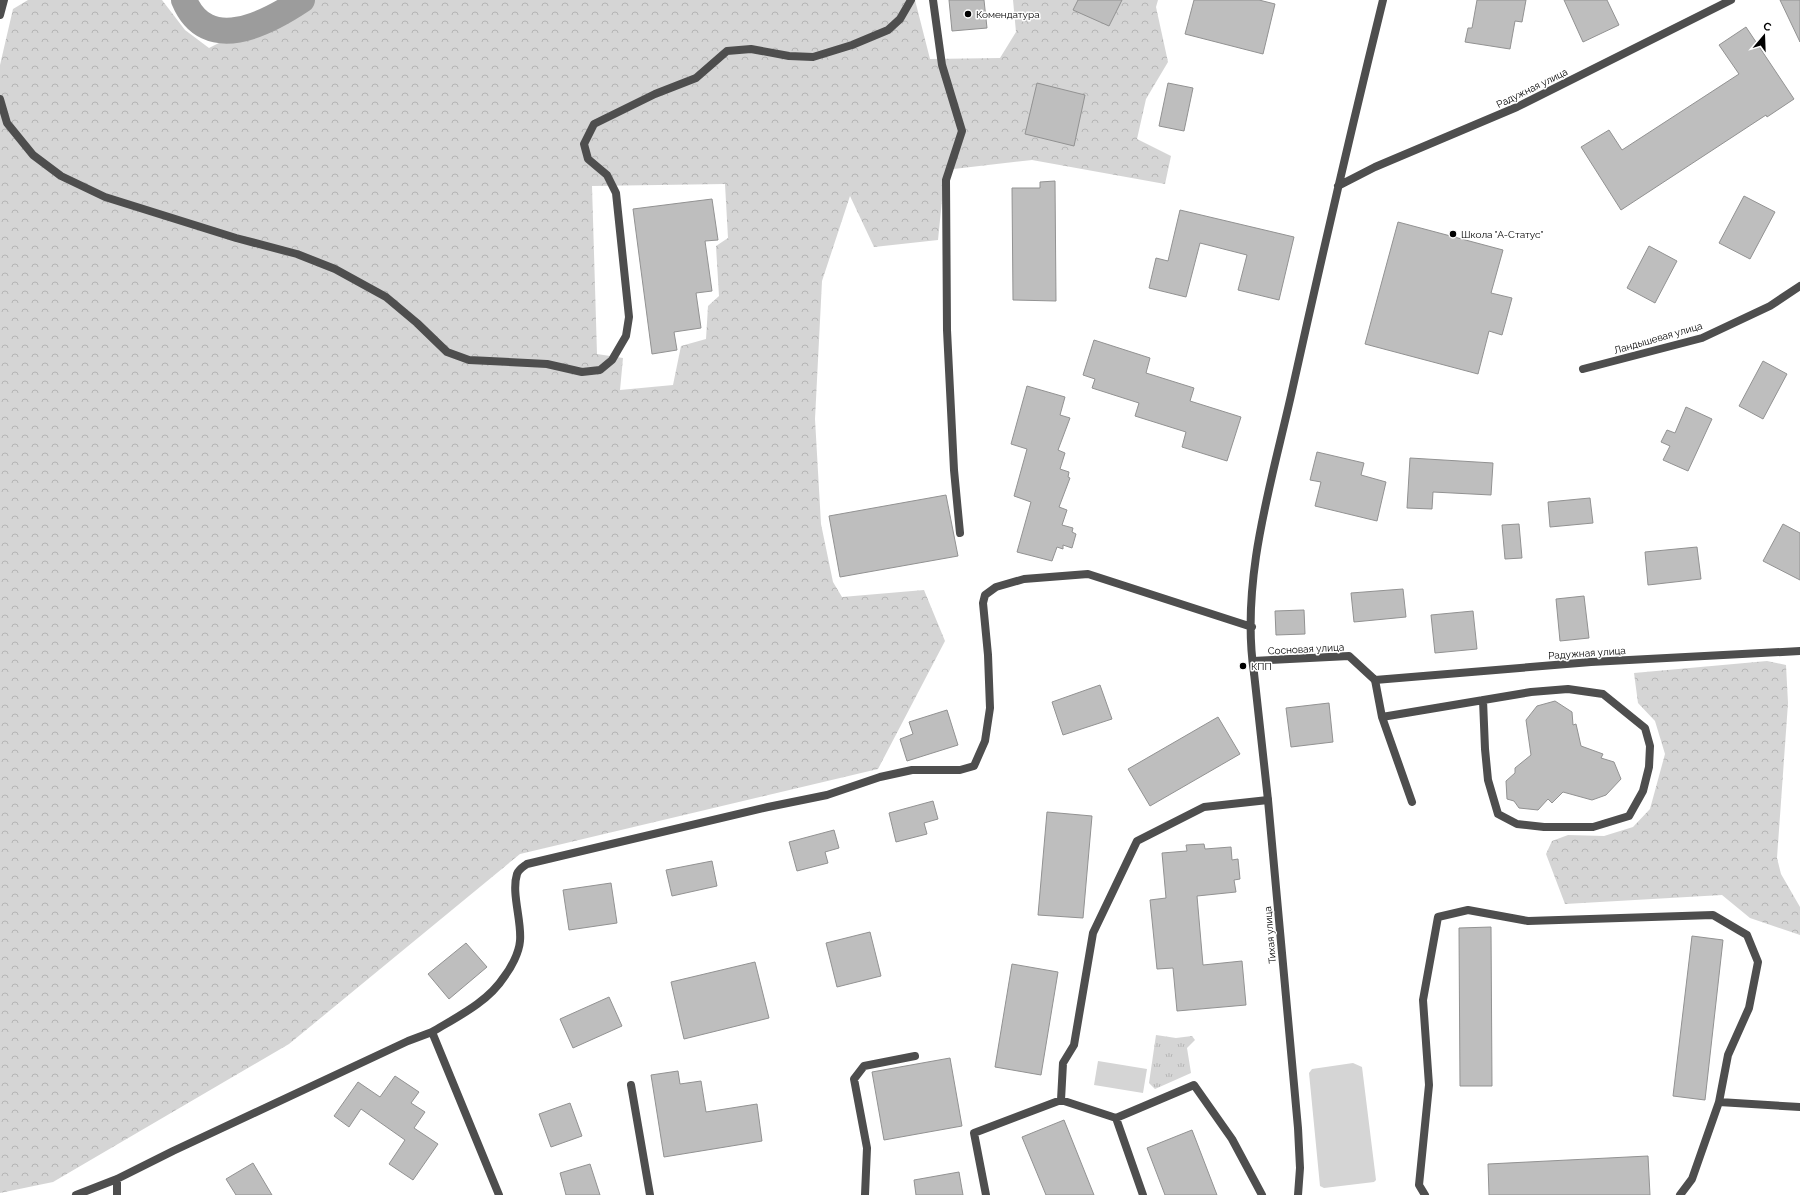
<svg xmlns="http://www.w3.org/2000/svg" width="1800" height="1195" viewBox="0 0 1800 1195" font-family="Raleway,sans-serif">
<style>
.grass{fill:url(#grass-tufts)}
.forest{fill:url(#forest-crowns);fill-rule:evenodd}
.garden{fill:#d5d5d5}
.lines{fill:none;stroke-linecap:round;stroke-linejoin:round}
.river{stroke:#9c9c9c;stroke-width:26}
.building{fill:#bebebe;stroke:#929292}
.service{stroke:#4e4e4e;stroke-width:8}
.minor{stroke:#4e4e4e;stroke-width:8}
.tertiary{stroke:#4e4e4e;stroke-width:8}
.poi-dot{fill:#000;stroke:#fff;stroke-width:1.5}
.labels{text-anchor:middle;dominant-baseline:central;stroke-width:3;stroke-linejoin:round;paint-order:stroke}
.poi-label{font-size:10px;fill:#000;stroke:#fff;text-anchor:start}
.street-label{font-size:10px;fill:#000;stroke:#fff}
</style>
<defs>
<pattern id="grass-tufts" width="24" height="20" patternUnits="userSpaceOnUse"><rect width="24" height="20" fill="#d5d5d5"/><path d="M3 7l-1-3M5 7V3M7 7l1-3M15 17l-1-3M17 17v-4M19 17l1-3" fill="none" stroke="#b5b5b5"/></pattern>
<pattern id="forest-crowns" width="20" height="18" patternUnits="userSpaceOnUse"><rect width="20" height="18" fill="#d5d5d5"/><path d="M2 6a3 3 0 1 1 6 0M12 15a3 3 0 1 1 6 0" fill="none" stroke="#b5b5b5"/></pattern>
</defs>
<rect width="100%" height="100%" fill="#fff"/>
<path class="grass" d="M1156,1035L1176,1038L1192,1036L1195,1040L1187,1048L1191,1073L1155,1089L1149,1083Z"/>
<path class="forest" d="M28,0H162L185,30L209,48L304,0H915L930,59L1000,58L1016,32L1013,0H1158L1156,7L1168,62L1146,99L1137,139L1171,156L1165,184L1032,160L945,170L938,240L874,247L850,196L822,281L815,419L821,524L833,582L842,597L924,590L945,641L878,769L520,854L289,1044L53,1182L0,1193V65L13,9ZM725,184L728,238L716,246L719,296L708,306L706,339L681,346L673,385L620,390L623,358L597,354L592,186Z
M1767,661L1786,665L1788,703L1777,858L1781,874L1800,907V935L1750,918L1722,895L1565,904L1546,854L1552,841L1568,835L1604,836L1633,827L1650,809L1665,754L1655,721L1638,703L1634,673Z"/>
<path class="garden" d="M1098,1061L1147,1069L1143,1093L1094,1085Z
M1353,1063L1362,1067L1376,1180L1374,1182L1324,1188L1320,1186L1309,1073L1312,1069Z"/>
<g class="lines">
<path class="river" d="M184,0C207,55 266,24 302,0"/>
</g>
<path class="building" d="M949,0H984L987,28L952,31Z
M1078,0H1122L1109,26L1073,10Z
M1194,0H1259L1275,4L1263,54L1185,34Z
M1477,0H1526L1522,22L1515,21L1510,49L1465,42L1468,28H1472Z
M1564,0H1607L1619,25L1583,42Z
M1780,0H1800V42Z
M1746,27L1794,99L1767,117L1766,115L1621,210L1581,147L1609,130L1622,150L1739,74L1719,45Z
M1037,83L1085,95L1074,146L1025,134Z
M1168,83L1193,88L1184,131L1159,126Z
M1055,181L1056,301L1013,300L1012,188H1040V182Z
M1744,196L1775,212L1750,259L1719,243Z
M712,199L718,240L705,241L712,291L696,293L701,328L674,332L677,350L652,354L633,209Z
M1180,210L1294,237L1279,300L1238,290L1247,255L1200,243L1186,297L1149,288L1156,258L1168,261Z
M1398,222L1503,250L1491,293L1512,298L1502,335L1489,331L1478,374L1365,344Z
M1649,246L1677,261L1655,303L1627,288Z
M1094,340L1150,358L1146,373L1194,388L1190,401L1241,417L1227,461L1182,447L1186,432L1135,416L1139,403L1092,388L1095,379L1083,375Z
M1763,361L1787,374L1763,419L1739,406Z
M1027,386L1065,397L1060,415L1070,418L1058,450L1065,453L1060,469L1069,472L1068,477L1070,478L1059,507L1067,510L1062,525L1073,528L1072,532L1076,534L1072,548L1063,545V549L1057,547L1052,561L1017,552L1031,502L1014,496L1027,449L1011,444Z
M1686,407L1712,419L1688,471L1663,460L1670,446L1661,442L1667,430L1675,433Z
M1317,452L1364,463L1361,475L1386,482L1377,521L1315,506L1321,482L1310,480Z
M1410,458L1493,463L1491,495L1433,492L1432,509L1407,508Z
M946,495L958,556L840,577L829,516Z
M1590,498L1593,523L1550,527L1548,502Z
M1519,524L1522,558L1505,559L1502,525Z
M1783,524L1800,533V580L1763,561Z
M1697,547L1701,579L1648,585L1645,552Z
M1403,589L1406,617L1354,622L1351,593Z
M1584,596L1589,638L1560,641L1556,599Z
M1304,610L1305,634L1276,635L1275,611Z
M1473,611L1477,649L1435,653L1431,615Z
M1100,685L1112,719L1063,735L1052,702Z
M1555,701L1572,712L1573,725L1576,724L1581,746L1603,754L1601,758L1614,762L1621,779L1606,795L1592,800L1563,792L1552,803L1548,799L1538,810L1519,808L1514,801L1507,799L1506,781L1515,773V768L1531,755L1526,720L1537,706Z
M1329,703L1333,742L1291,747L1286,708Z
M947,710L958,745L907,761L900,739L913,734L909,722Z
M1218,717L1240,754L1150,806L1128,769Z
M933,801L938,819L924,823L927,834L896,842L889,813Z
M1047,812L1092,816L1083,918L1038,915Z
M834,830L839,848L825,852L828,863L797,871L789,842Z
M1204,844L1205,849L1231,847L1232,860L1238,859L1240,879L1234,880L1236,892L1197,896L1203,965L1242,961L1246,1005L1177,1011L1173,968L1157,969L1150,900L1166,898L1162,853L1187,851L1186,845Z
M712,861L717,886L672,896L666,870Z
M611,883L617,923L569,930L563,890Z
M1491,927L1492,1086H1460L1459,928Z
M870,932L881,976L837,987L826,943Z
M1692,936L1723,940L1705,1100L1673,1096Z
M466,943L487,967L449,999L428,974Z
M755,962L769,1018L684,1039L671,982Z
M1012,964L1058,972L1041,1075L995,1067Z
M609,997L622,1026L573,1048L560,1019Z
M950,1058L962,1126L884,1140L872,1072Z
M678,1071L680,1084L701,1081L706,1112L757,1104L762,1141L664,1157L651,1075Z
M395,1076L419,1092L411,1103L425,1112L414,1128L438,1144L413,1180L389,1164L405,1140L361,1109L349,1127L334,1116L358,1082L380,1097Z
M570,1103L582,1136L551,1147L539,1114Z
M1064,1120L1094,1195H1046L1022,1137Z
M1192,1130L1217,1195H1165L1147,1148Z
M1648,1156L1650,1195H1489L1488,1164Z
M253,1163L272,1195H236L226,1179Z
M590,1164L600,1195H566L560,1173Z
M959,1172L963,1195H916L914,1180Z"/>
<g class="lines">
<path class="service" d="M933,0L942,65L962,131L946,180L947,330L954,470L960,533
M1375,680L1382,717L1412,802
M1382,717L1531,692L1568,689L1603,694L1645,728L1650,746L1649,767L1643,791L1629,816L1593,827H1544L1517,824L1498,814L1488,780L1485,749L1483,700
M631,1085L650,1195
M1061,1100L1063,1063L1074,1045L1093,933L1137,841L1204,807L1268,800
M1719,1102L1800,1107
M1116,1118L1143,1195
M865,1195L867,1148L854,1079L864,1066L915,1056
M986,1195L974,1133L1061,1100L1116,1118L1194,1085L1232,1139L1262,1195
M1425,1195L1419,1185L1429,1085L1423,1000L1438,917L1468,910L1528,921L1713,915L1747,935L1758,962L1749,1008L1728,1055L1719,1102L1692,1179L1680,1195"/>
<path class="minor" d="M0,15L4,0
M0,99L7,123L33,155L61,176L105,197L236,238L297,254L335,269L386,297L417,323L447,352L469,360L547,364L582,372L600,370L612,360L626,336L629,317L616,193L607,175L588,159L584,144L594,124L655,94L696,78L727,51L751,49L789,56L813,57L852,45L888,30L900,19L911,0
M1338,186L1375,167L1517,107L1731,0
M1583,369L1702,338L1770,306L1800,286
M1253,661L1349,656L1375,680L1591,662L1800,651
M1254,673C1240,580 1272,481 1292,391C1321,260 1351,130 1383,0
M432,1032C457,1017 488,1002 504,977C511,968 519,953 520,941C522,921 511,893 517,874C519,869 523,867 527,864L768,807L827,795L880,777L912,770H960L974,766L985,741L990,708L988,655L983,603L985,595L996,587L1024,579L1088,574L1252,627
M117,1179V1195
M76,1195L117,1179L173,1151L408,1041L432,1032L499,1195"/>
<path class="tertiary" d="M1254,673L1268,800L1298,1128L1300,1168L1298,1195"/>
</g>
<g class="poi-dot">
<circle cx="968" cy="14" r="4"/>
<circle cx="1453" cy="234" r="4"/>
<circle cx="1243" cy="666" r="4"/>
</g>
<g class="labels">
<g class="poi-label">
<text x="976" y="14">Комендатура</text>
<text x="1461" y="234">Школа "А-Статус"</text>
<text x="1251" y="666">КПП</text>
</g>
<g class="street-label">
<text transform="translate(1532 88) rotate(-26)">Радужная улица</text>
<text transform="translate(1658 338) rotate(-16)">Ландышевая улица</text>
<text transform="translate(1306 649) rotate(-3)">Сосновая улица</text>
<text transform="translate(1587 653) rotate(-4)">Радужная улица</text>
<text transform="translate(1270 935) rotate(-95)">Тихая улица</text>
</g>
</g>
<g transform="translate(1764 36) rotate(19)" stroke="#ffffff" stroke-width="3" paint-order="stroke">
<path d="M0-3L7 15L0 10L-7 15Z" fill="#000000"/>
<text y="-6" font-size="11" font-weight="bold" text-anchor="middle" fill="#000000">С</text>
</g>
</svg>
